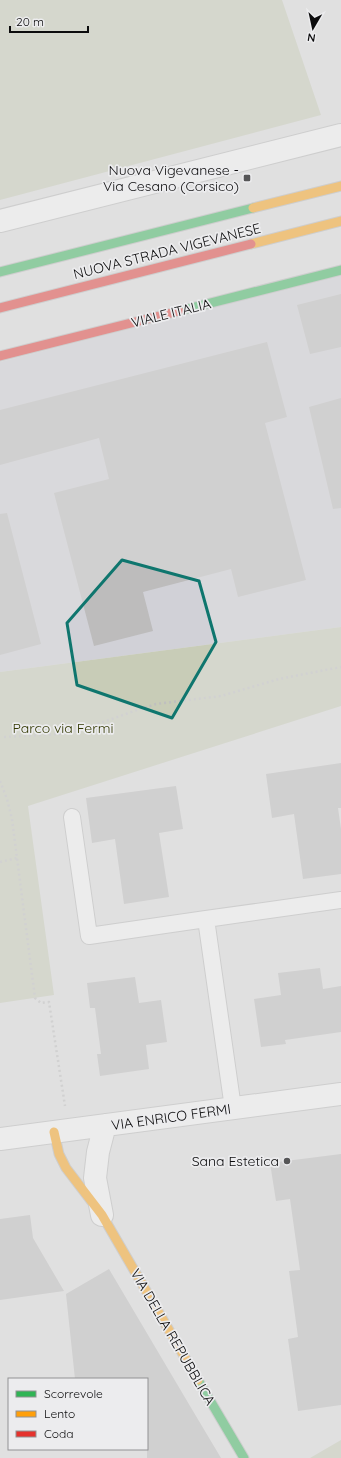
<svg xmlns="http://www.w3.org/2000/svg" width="341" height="1458" viewBox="0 0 341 1458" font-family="Quicksand,sans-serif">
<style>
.built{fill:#d1d1d7}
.green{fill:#c8ccb7}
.building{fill:#bdbcbc}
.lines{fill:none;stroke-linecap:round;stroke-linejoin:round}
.lane-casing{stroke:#b8b8b8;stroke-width:18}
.street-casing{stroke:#b8b8b8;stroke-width:24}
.fast-casing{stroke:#b8b8b8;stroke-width:11}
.slow-casing{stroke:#b8b8b8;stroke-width:11}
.jam-casing{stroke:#b8b8b8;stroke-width:11}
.path{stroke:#bfbfbf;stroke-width:2.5;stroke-dasharray:2 3;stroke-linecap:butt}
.lane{stroke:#fafafa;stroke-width:16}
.street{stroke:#fafafa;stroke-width:22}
.fast{stroke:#30b455;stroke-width:9}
.slow{stroke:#ff9f0a;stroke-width:9}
.jam{stroke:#e5322d;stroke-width:9}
.marked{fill:none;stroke:#0f766e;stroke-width:3;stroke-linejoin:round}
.poi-dot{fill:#565657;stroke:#ececee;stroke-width:1.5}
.labels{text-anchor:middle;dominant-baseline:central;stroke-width:3.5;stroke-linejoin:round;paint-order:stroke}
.poi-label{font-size:14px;fill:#0c0c0d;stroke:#ececee;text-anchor:end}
.street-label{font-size:14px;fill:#0c0c0d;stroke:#ececee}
.park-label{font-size:14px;fill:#323800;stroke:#ececee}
</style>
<rect width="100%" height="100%" fill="#e0e0e0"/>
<path class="built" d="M341,275V627L0,672V362Z"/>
<path class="green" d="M0,0H282L321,115L0,200Z
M341,627V706L28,806L54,995L0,1003V672Z
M341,1440V1458H310Z"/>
<path class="building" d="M341,294V347L310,354L297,305Z
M267,342L287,417L265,423L306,580L238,597L231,569L143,592L153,631L94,646L54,493L109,479L99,438L0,465V410Z
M341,398V508L333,509L309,407Z
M7,513L41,644L0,655V514Z
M341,763V808H338L341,829V874L303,879L294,814L272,818L266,774Z
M176,786L183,829L159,833L169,897L124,904L115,839L92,843L86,798Z
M320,968L323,989L341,986V1032L285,1040L286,1044L261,1047L254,999L281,995L278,973Z
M135,977L139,1003L161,1000L167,1042L146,1045L149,1069L100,1076L97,1054H101L95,1008H90L87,983Z
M341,1154V1405L298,1411L288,1339L298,1337L289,1271L300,1270L290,1199L276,1201L270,1163Z
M30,1215L33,1238L64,1291L0,1300V1219Z
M109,1269L190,1406L221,1458H147V1379H75L66,1294Z"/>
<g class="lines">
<g class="lane-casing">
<path id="lane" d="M72,817L89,936L206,919L233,1108
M206,919L341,900"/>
</g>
<g class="street-casing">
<path id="street" d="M0,221L341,135
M0,1139L341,1094
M102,1215L95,1178L98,1152L105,1125"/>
</g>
<g class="fast-casing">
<path id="fast" d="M0,272L253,208
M179,311L341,270
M198,1380L244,1458"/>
</g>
<g class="slow-casing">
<path id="slow" d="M253,208L341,186
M251,244L341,221
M54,1132L59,1154L66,1168L102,1215L198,1380"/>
</g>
<g class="jam-casing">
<path id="jam" d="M0,308L251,244
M0,356L179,311"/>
</g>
<path class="path" d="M4,737L60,734L81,730L134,711L156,704L221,696L279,679L341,667
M0,781L7,799L12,819L35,998L41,1003L49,1002L65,1106
M0,862L17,858"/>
<use href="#lane" class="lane"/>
<use href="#street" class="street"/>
<use href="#fast" class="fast"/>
<use href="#slow" class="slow"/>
<use href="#jam" class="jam"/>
</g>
<path d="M0 0H341V1458H0ZM122,560L199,581L216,642L172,718L77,685L67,623Z" fill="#e0e0e0" fill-opacity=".55" fill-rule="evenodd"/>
<path class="marked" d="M122,560L199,581L216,642L172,718L77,685L67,623Z"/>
<g class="poi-dot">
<rect x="243" y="174" width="8" height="8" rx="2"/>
<circle cx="287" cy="1161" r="4"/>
</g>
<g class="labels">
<g class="poi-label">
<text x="239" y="170">Nuova Vigevanese -<tspan x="239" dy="16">Via Cesano (Corsico)</tspan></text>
<text x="279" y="1161">Sana Estetica</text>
</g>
<g class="street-label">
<text transform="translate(167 251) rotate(-14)">NUOVA STRADA VIGEVANESE</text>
<text transform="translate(171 313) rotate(-14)">VIALE ITALIA</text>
<text transform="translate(171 1117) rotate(-8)">VIA ENRICO FERMI</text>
<text transform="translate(173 1337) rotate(60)">VIA DELLA REPUBBLICA</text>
</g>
<g class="park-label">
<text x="63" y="728">Parco via Fermi</text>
</g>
</g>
<rect x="8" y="1378" width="140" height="72" fill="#ececee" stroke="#929294"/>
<rect x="16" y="1391" width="20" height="6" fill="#30b455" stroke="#929294"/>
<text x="44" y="1398" font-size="12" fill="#0c0c0d">Scorrevole</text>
<rect x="16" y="1411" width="20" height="6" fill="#ff9f0a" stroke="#929294"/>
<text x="44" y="1418" font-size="12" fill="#0c0c0d">Lento</text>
<rect x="16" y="1431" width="20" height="6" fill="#e5322d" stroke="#929294"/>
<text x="44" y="1438" font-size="12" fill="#0c0c0d">Coda</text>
<g transform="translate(313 28) rotate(189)" stroke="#ececee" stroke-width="3" paint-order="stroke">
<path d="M0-3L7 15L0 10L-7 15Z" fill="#0c0c0d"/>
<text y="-6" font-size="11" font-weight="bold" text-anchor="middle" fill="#0c0c0d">N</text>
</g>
<path d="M10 26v6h78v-6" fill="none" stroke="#0c0c0d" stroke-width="2"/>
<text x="16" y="26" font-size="12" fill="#0c0c0d" stroke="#ececee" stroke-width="3" paint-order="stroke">20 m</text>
</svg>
